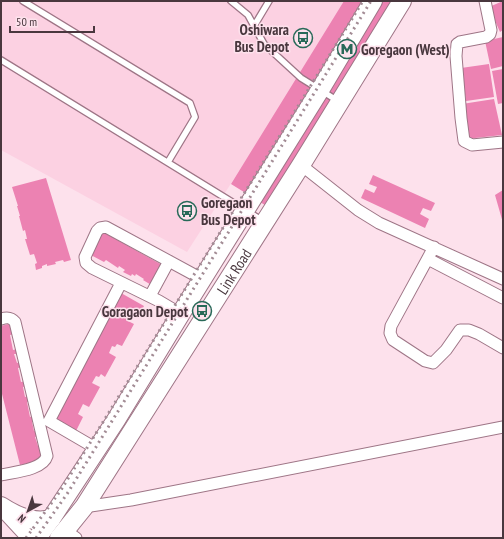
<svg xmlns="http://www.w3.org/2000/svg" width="504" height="539" viewBox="0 0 504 539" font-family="'PT Sans Narrow',sans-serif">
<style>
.built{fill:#fcd1e2}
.building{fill:#ec82b2}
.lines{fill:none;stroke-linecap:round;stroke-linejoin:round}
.service-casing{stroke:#9e7586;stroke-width:8}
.minor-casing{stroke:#9e7586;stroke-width:13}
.tertiary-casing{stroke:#9e7586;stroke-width:16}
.primary-casing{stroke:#9e7586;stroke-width:20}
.service{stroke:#fff;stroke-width:5.5}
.minor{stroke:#fff;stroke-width:11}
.tertiary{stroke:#fff;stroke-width:14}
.primary{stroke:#fff;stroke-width:18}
.rail{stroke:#a38c95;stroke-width:3;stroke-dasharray:2 4;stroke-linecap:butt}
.labels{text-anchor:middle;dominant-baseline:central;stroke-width:3;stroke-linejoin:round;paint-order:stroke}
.poi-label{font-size:15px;font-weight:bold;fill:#49373e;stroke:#fde1ec;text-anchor:end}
.street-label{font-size:15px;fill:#49373e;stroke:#fde1ec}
</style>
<rect width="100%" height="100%" fill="#fde1ec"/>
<path class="built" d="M1,1H348L187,252L1,150Z"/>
<path class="building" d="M344,1H396L268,207L231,184Z
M503,1V30L500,32L489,7Z
M503,37V66L491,69L485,41Z
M489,64L494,97L466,101L461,68Z
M503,69V103L498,104L492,71Z
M494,99L502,135L466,139L462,104Z
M373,175L435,203L431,211L423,208L420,214L429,219L425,228L361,198L365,189L374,193L377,187L369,184Z
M46,178L71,260L64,262L63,260L55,262L56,264L47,266V264L42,266V268L36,270L35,264L37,263L34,254L30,255L25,239H27L25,230L23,231L19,216H20L17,206H18L12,187Z
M503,190V223L495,195Z
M101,231L164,266L153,286L143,280L144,279L136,274L135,276L132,274L131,276L123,272L125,270L119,266L118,268L106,260L104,262L89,254Z
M121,293L144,306L139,315L136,313L133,317L131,316L128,321L134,324L122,346L117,344L115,347L112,346L109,353L116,357L105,377L101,374L99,377L96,376L92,383L100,387L89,407L83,404L78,414L83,417L76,431L53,418Z
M12,323L15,334L10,335L13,350L17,349L18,354H14L17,363L21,362L22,367L18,368L21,382L26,381L27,386L23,387L25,397L31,395L32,401L27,402L30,417L37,415L38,420L32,422L34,431L38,430L39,436L35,437L38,446L42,445L44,454L40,455L41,460L20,465L1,390V326Z"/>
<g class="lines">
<g class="service-casing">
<path id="service" d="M23,1L190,103L195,117L168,162
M231,1L248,15L264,44L301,78L338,101
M254,26L269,1
M1,60L263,221"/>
</g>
<g class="minor-casing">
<path id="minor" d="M485,1L491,30L490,34L486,37L460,42L457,44L456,56L461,118L464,141L472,145L503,142
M301,165L358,210L379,223L503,279
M434,247L391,326L390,333L393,340L425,361L433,363L446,350L460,330H469L479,334L503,348
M428,259L503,298
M150,296L169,261
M181,314L159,301L92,268L86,263L85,257L97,231L100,228L106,227L202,279
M1,319C7,317 11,317 15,322L47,456C43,470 14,472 1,475
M97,449L49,421L121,283
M84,507L131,500L503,427
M65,530L76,538"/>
</g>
<g class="tertiary-casing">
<path id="tertiary" d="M4,511L29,538"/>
</g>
<g class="primary-casing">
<g id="primary">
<path d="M1,506C16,516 33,524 51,519"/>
<path d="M37,538L51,519L116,420L183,310L320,90L373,1"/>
<path id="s1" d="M59,538L84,507L301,165L402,1"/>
</g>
</g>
<use href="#service" class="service"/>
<use href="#minor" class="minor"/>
<use href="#tertiary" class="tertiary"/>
<use href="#primary" class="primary"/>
<path class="rail" d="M26,538L61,490L363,1
M36,538L67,494L371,1"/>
</g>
<defs>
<g id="bus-ring" transform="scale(1)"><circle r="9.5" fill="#fde1ec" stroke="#286958" stroke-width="1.5"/><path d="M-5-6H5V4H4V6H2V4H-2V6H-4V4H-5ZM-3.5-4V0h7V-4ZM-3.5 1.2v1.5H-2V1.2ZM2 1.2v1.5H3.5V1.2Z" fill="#286958"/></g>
<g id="metro-ring" transform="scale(1)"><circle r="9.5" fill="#fde1ec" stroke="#286958" stroke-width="1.5"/><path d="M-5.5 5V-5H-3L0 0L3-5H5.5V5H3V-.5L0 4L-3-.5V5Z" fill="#286958"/></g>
</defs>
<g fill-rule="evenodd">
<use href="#bus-ring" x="303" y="38"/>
<use href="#metro-ring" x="347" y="49"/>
<use href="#bus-ring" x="187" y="211"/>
<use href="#bus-ring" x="202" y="311"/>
</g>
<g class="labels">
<g class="poi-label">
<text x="289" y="29">Oshiwara<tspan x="289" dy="17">Bus Depot</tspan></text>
<text x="361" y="49" text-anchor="start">Goregaon (West)</text>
<text x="201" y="202" text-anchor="start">Goregaon<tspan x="201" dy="17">Bus Depot</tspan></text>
<text x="188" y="311">Goragaon Depot</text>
</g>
<g class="street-label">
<text stroke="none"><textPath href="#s1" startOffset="319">Link Road</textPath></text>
</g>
</g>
<rect width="504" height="539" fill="none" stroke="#49373e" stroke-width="4"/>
<g transform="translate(28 511) rotate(220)" stroke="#fde1ec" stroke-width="3" paint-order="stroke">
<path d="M0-3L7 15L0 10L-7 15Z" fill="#49373e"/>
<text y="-6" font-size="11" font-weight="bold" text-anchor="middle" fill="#49373e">N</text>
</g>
<path d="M10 26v6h84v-6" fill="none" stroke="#49373e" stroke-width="2"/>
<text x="16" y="26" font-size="12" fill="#49373e" stroke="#fde1ec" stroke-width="3" paint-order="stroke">50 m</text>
</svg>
